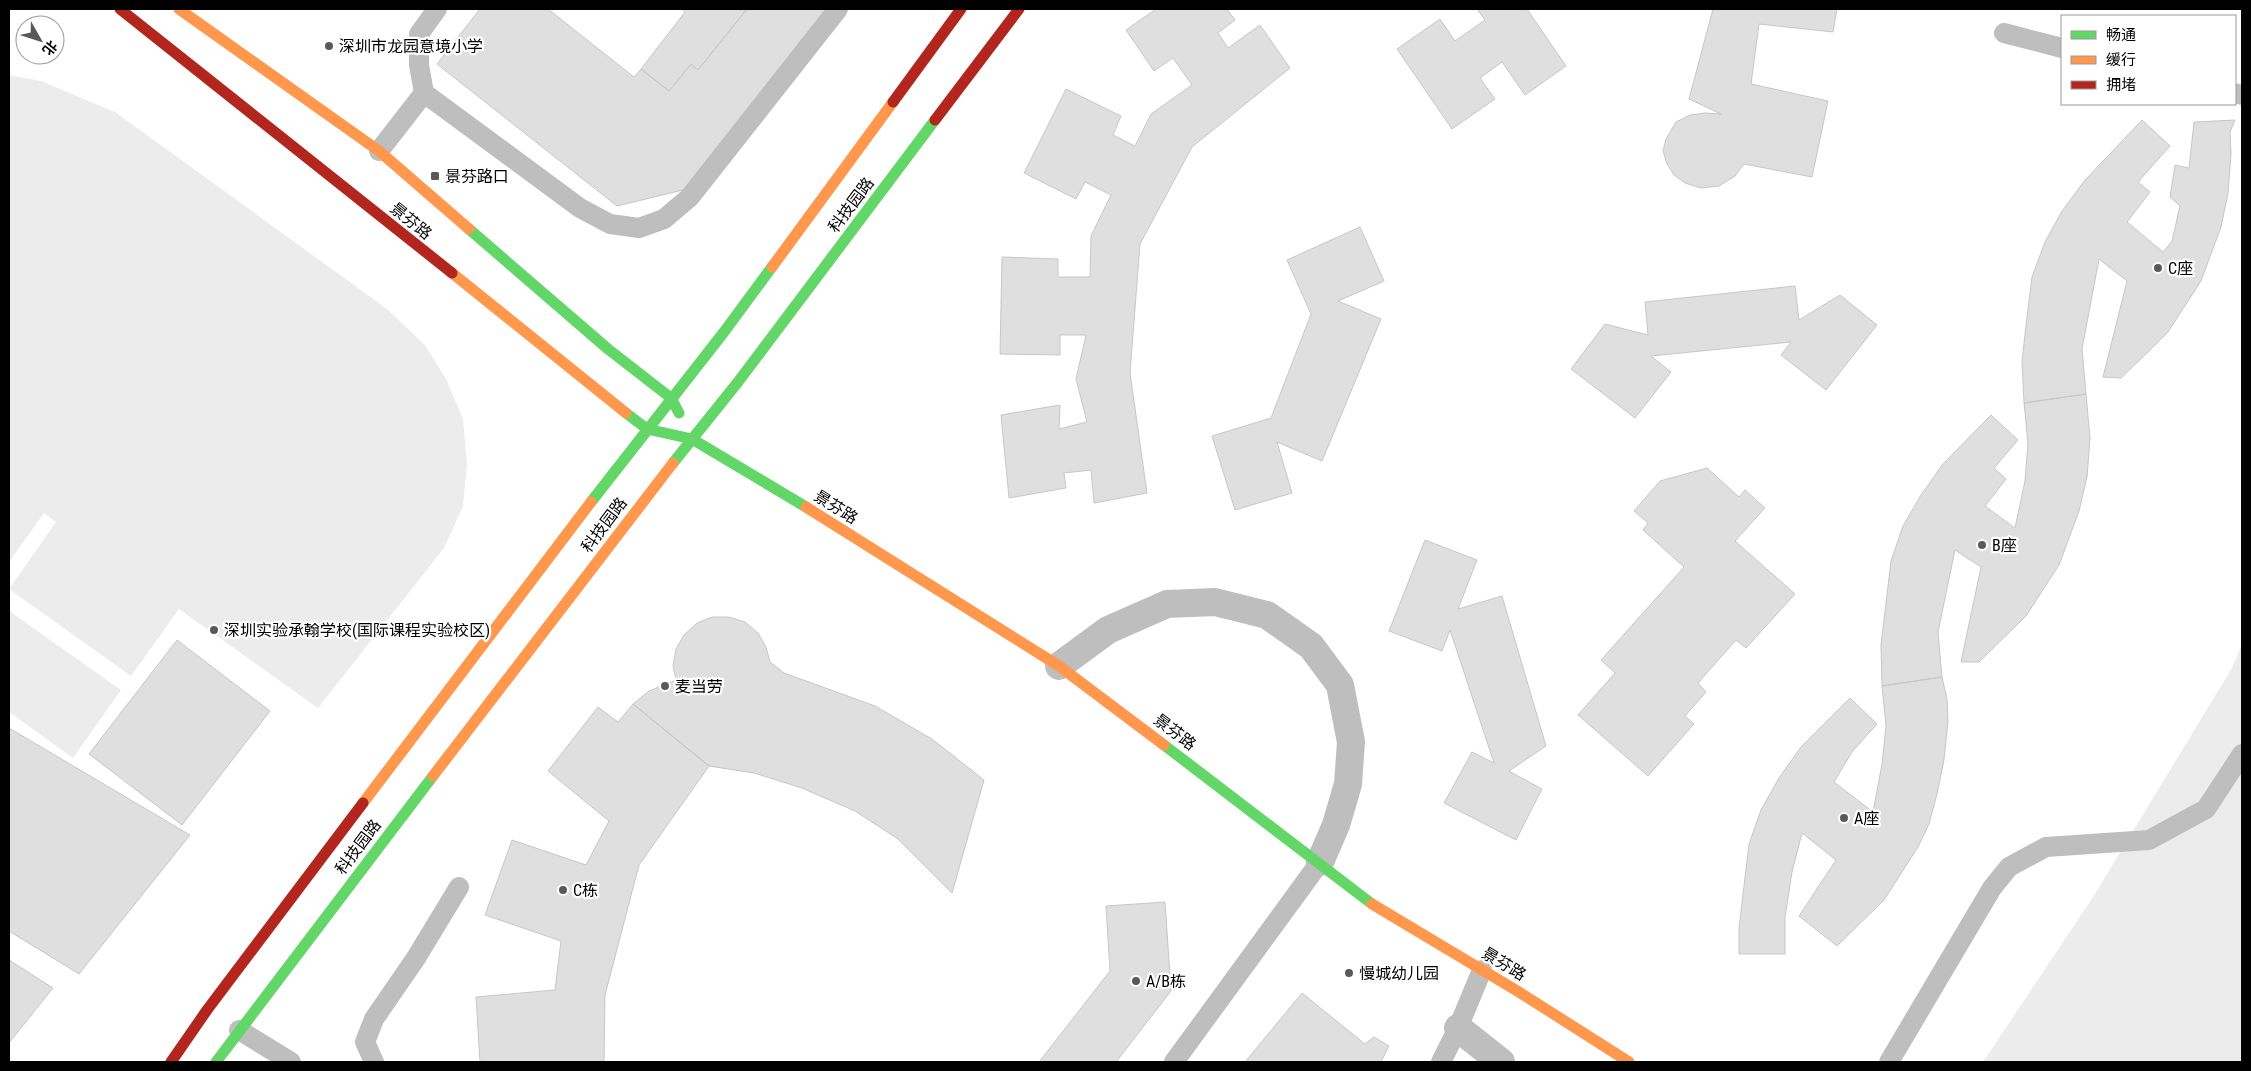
<svg xmlns="http://www.w3.org/2000/svg" width="2251" height="1071" viewBox="0 0 2251 1071" font-family="'Roboto Condensed','Noto Sans SC',sans-serif">
<style>
.green{fill:#ececec}
.building{fill:#dfdfdf;stroke:#c7c7c7}
.lines{fill:none;stroke-linecap:round;stroke-linejoin:round}
.lane{stroke:#bebebe;stroke-width:20}
.street{stroke:#bebebe;stroke-width:28}
.fast{stroke:#63d668;stroke-width:11}
.slow{stroke:#ff974d;stroke-width:11}
.jam{stroke:#b3261e;stroke-width:11}
.poi-dot{fill:#595959;stroke:#fff;stroke-width:2}
.labels{text-anchor:middle;dominant-baseline:central;stroke-width:4.5;stroke-linejoin:round;paint-order:stroke}
.poi-label{font-size:16px;fill:#000;stroke:#fff;text-anchor:start}
.street-label{font-size:16px;fill:#000;stroke:#fff}
</style>
<rect width="100%" height="100%" fill="#fff"/>
<path class="green" d="M9,75L41,81L115,112L387,309L425,345L446,379L463,419L467,465L463,506L444,548L318,708L179,609L131,676L9,589L56,522L44,513L9,562Z
M9,611L121,690L73,758L9,712Z
M2242,644V1062H1983L2093,897L2232,668Z"/>
<path class="building" d="M480,9H548L634,77L641,69L669,91L691,64L698,70L747,9H826L683,190L617,206L437,64Z
M681,9H747L698,70L691,64L669,91L641,69L685,12Z
M1156,9H1227L1235,20L1218,33L1228,48L1260,25L1290,68L1192,147L1140,244L1130,373L1147,493L1094,503L1091,470L1064,473L1066,488L1009,498L1001,415L1060,405L1059,429L1087,422L1076,379L1086,335H1060V355L1000,354L1002,257L1058,259V277H1090L1091,236L1111,195L1085,182L1076,199L1024,173L1066,89L1121,116L1113,135L1135,146L1151,114L1192,85L1173,58L1154,71L1126,30Z
M1477,9H1527L1566,66L1525,95L1502,62L1480,78L1495,99L1452,129L1397,49L1440,19L1455,41L1485,20Z
M1713,9H1837L1833,32L1759,24L1751,84L1828,101L1812,177L1744,164L1735,176L1719,186L1701,188L1685,183L1674,175L1667,164L1663,151L1666,139L1676,122L1690,115L1705,113L1721,114L1689,99Z
M2142,120L2170,146L2138,182L2150,192L2127,222L2163,252L2172,241L2180,206L2170,197L2175,165L2189,168L2194,122L2235,120L2230,132L2231,154L2228,193L2221,227L2201,281L2168,332L2144,356L2121,378L2103,377L2127,281L2099,259L2082,349L2086,394L2024,403L2022,361L2027,317L2032,277L2045,242L2062,211L2085,180Z
M1360,227L1384,281L1338,301L1381,319L1322,461L1277,442L1292,493L1235,510L1212,436L1271,418L1311,314L1287,260Z
M1795,286L1799,320L1840,295L1877,325L1826,390L1781,355L1791,342L1651,356L1671,372L1635,418L1571,369L1605,324L1648,335L1645,302Z
M2086,394L2090,438L2087,477L2079,511L2059,565L2026,616L1979,662H1961L1981,567L1955,550L1938,632L1942,677L1882,686L1881,645L1891,561L1903,526L1921,495L1943,464L1991,415L2018,440L1994,468L2006,479L1985,506L2015,528L2025,481L2028,443L2024,403Z
M1707,468L1739,497L1745,490L1765,508L1735,541L1795,594L1746,648L1736,640L1698,683L1706,692L1685,716L1694,724L1648,776L1578,715L1615,673L1601,660L1684,567L1643,530L1648,523L1634,511L1660,481Z
M1425,540L1477,560L1458,609L1502,596L1546,746L1509,771L1542,789L1516,840L1444,803L1472,752L1494,763L1450,630L1442,651L1389,631Z
M712,617H729L745,622L758,633L766,647L770,662L784,673L875,706L932,739L984,780L952,893L898,839L855,811L802,788L754,773L709,766L633,704L649,691L676,680L673,666L676,649L684,635L697,623Z
M177,640L270,711L182,825L89,754Z
M1942,677L1947,699L1948,721L1944,760L1937,794L1929,824L1918,847L1884,900L1837,946L1799,916L1836,860L1802,833L1792,872L1785,917V954H1739V928L1749,844L1761,810L1779,778L1801,747L1850,698L1877,724L1852,752L1834,782L1873,812L1882,764L1886,726L1882,686Z
M633,704L709,766L639,865L605,995L604,1062H480L476,997L555,990L561,941L485,915L512,840L586,865L609,821L548,771L598,707L618,722Z
M9,728L190,835L79,974L9,931Z
M1165,902L1171,991L1116,1062H1039L1110,971L1106,906Z
M9,960L53,988L9,1043Z
M1302,993L1365,1044L1374,1037L1389,1046L1381,1062H1245Z"/>
<g class="lines">
<path class="lane" d="M437,9L419,34V65L424,93L580,208L610,224L639,228L664,219L690,197L838,9
M2004,33L2062,48
M2235,93L2242,95
M379,151L424,93
M239,1030L291,1062
M374,1062L365,1042L374,1019L416,958L459,887
M1174,1062L1320,862
M1441,1062L1458,1028L1482,970
M1889,1062L1992,888L2009,867L2046,847L2149,840L2206,809L2242,754"/>
<path class="street" d="M1059,666L1108,630L1167,604L1215,602L1267,615L1311,646L1340,685L1351,742L1348,784L1336,825L1320,862
M1458,1028L1501,1062"/>
<path class="fast" d="M469,229L608,349L671,398L679,413
M626,413L647,429L692,439L806,507
M673,463L738,382L935,120
M591,502L724,332L772,267
M1164,745L1372,904
M216,1062L433,776"/>
<path class="slow" d="M179,9L379,151L469,229
M772,267L893,102
M452,273L626,413
M806,507L1059,666L1164,745
M433,776L673,463
M363,803L591,502
M1372,904L1519,992L1629,1062"/>
<path class="jam" d="M120,9L452,273
M893,102L961,9
M935,120L1019,9
M171,1062L207,1010L363,803"/>
</g>
<g class="poi-dot">
<circle cx="329" cy="46" r="5"/>
<rect x="430" y="171" width="10" height="10" rx="2.5"/>
<circle cx="2158" cy="268" r="5"/>
<circle cx="1982" cy="545" r="5"/>
<circle cx="214" cy="630" r="5"/>
<circle cx="665" cy="686" r="5"/>
<circle cx="1844" cy="818" r="5"/>
<circle cx="563" cy="890" r="5"/>
<circle cx="1349" cy="973" r="5"/>
<circle cx="1136" cy="981" r="5"/>
</g>
<g class="labels">
<g class="poi-label">
<text x="339" y="46">深圳市龙园意境小学</text>
<text x="445" y="176">景芬路口</text>
<text x="2168" y="268">C座</text>
<text x="1992" y="545">B座</text>
<text x="224" y="630">深圳实验承翰学校(国际课程实验校区)</text>
<text x="675" y="686">麦当劳</text>
<text x="1854" y="818">A座</text>
<text x="573" y="890">C栋</text>
<text x="1359" y="973">慢城幼儿园</text>
<text x="1146" y="981">A/B栋</text>
</g>
<g class="street-label">
<text transform="translate(851 205) rotate(-53)">科技园路</text>
<text transform="translate(411 221) rotate(39)">景芬路</text>
<text transform="translate(836 507) rotate(32)">景芬路</text>
<text transform="translate(604 525) rotate(-53)">科技园路</text>
<text transform="translate(1175 732) rotate(37)">景芬路</text>
<text transform="translate(358 847) rotate(-53)">科技园路</text>
<text transform="translate(1504 964) rotate(31)">景芬路</text>
</g>
</g>
<rect width="2251" height="1071" fill="none" stroke="#000000" stroke-width="20"/>
<rect x="2061" y="15" width="175" height="90" fill="#ffffff" stroke="#999999"/>
<rect x="2071" y="31" width="25" height="8" fill="#63d668" stroke="#999999"/>
<text x="2106" y="40" font-size="15" fill="#000000">畅通</text>
<rect x="2071" y="56" width="25" height="8" fill="#ff974d" stroke="#999999"/>
<text x="2106" y="65" font-size="15" fill="#000000">缓行</text>
<rect x="2071" y="81" width="25" height="8" fill="#b3261e" stroke="#999999"/>
<text x="2106" y="90" font-size="15" fill="#000000">拥堵</text>
<g transform="translate(40 40) rotate(129)"><circle r="24" fill="#ffffff" stroke="#999999"/>
<path d="M0-4L9 19L0 12L-9 19Z" fill="#595959"/>
<text y="-8" font-size="14" font-weight="bold" text-anchor="middle" fill="#000000">北</text>
</g>
</svg>
